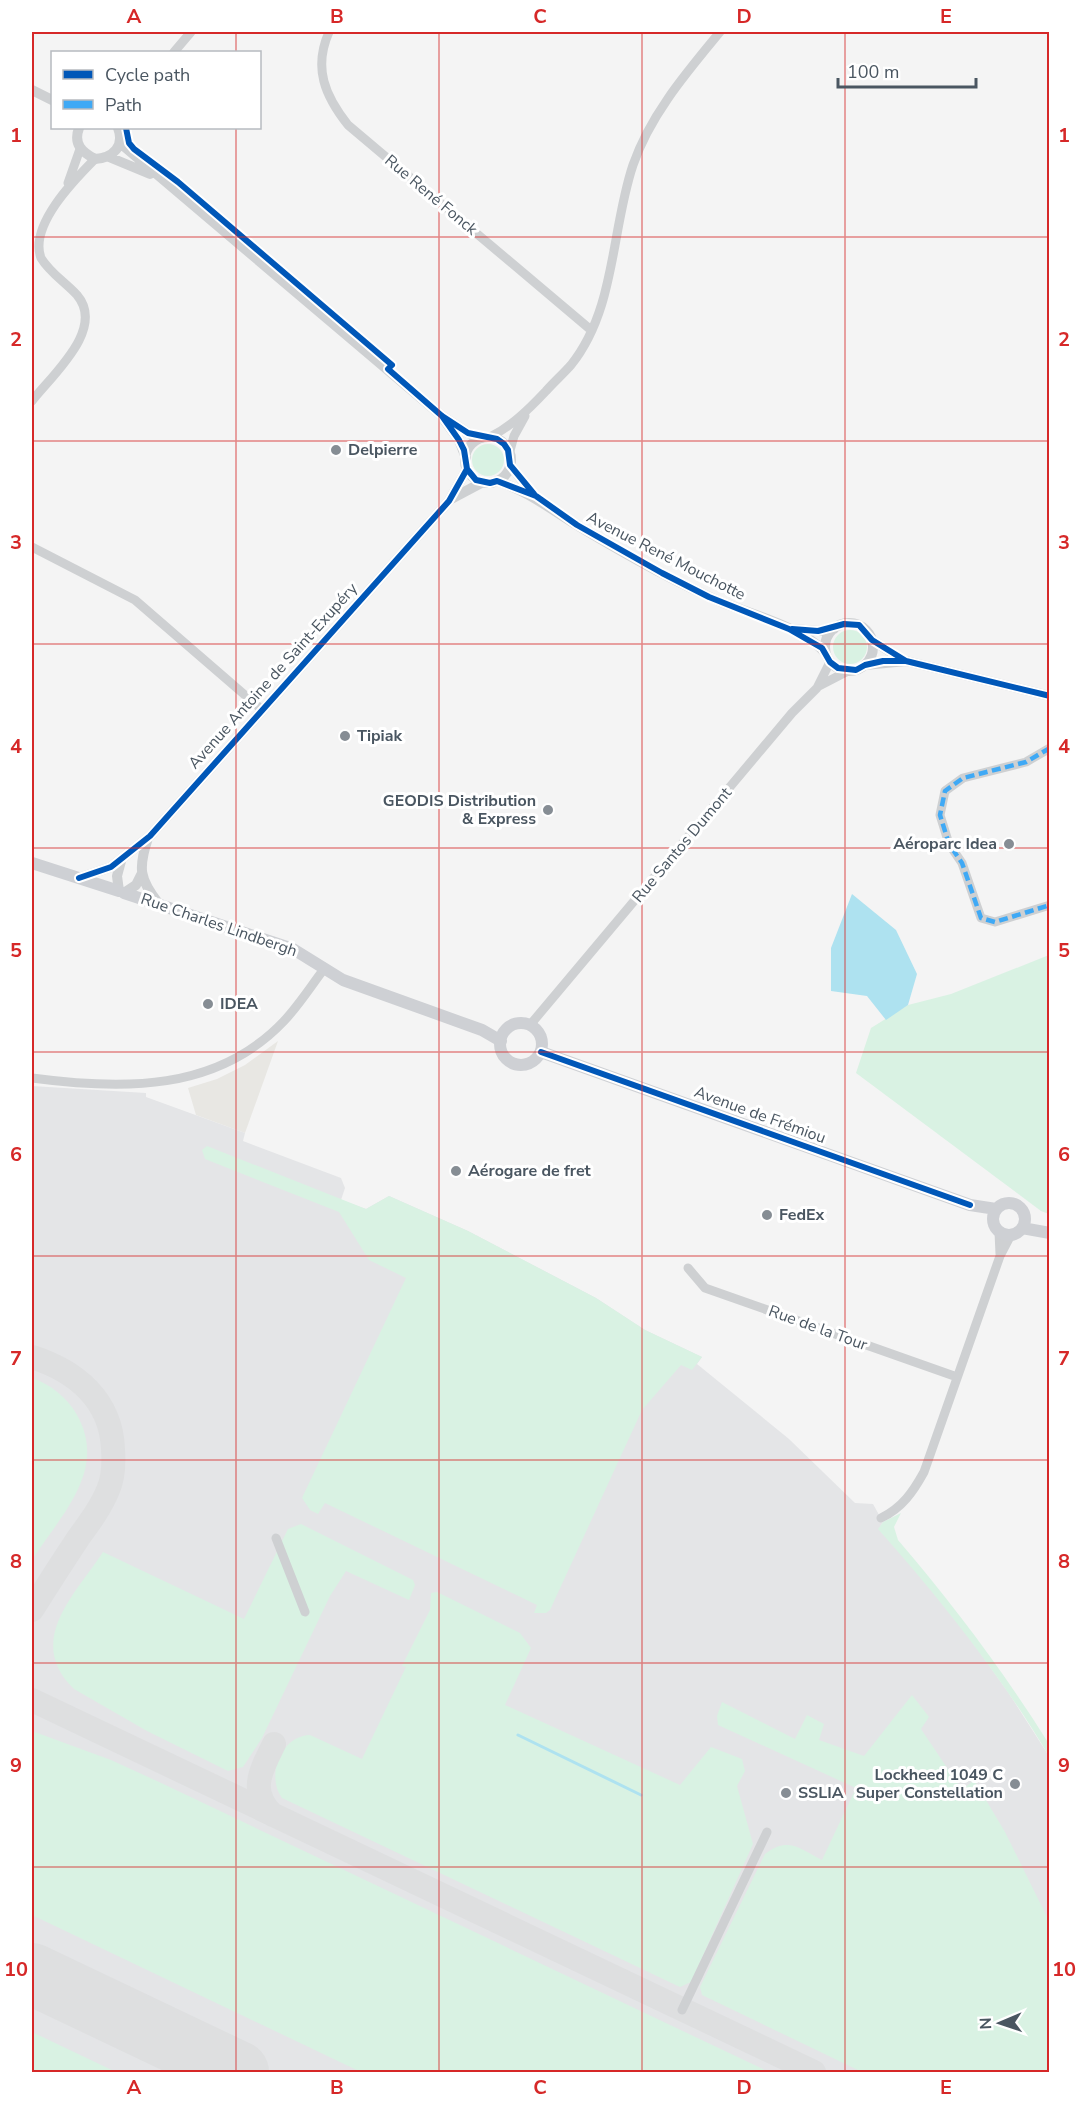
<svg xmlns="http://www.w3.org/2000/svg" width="1081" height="2104" viewBox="0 0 1081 2104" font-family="'Nunito Sans',sans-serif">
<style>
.commercial{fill:#e8e7e3}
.airport{fill:#e4e5e7}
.green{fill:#d9f2e3}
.water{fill:#aee2f0}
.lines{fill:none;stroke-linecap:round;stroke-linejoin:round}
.stream{stroke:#aee2f0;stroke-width:3}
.taxiway{stroke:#dedfe0;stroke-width:24}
.runway{stroke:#dedfe0;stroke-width:62}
.minor{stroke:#ced0d2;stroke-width:9}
.tertiary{stroke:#ced0d2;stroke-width:10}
.secondary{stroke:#ced0d4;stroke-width:12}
.quiet{stroke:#3fa9f5;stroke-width:4.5;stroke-dasharray:9 4.5;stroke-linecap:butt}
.cycleway-casing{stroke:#fff;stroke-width:10}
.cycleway{stroke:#0057b8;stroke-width:6}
.grid{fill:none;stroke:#d62828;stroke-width:1.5;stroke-opacity:0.55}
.poi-dot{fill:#868d94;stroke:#fff;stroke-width:2}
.labels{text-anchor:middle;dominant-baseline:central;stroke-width:6;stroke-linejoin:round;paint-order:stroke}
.street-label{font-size:16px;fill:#4a5661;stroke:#fff}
.poi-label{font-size:16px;font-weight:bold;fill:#4a5661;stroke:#fff;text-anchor:start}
.neatline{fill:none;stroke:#d62828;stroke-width:2}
.grid-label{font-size:20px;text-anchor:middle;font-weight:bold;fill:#d62828}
</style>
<rect width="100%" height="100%" fill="#f4f4f4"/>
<path class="commercial" d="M278,1041L245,1133L196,1115L188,1088L217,1079L245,1065Z"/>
<path class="airport" d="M32,1086L146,1093V1097L245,1133L243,1141L341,1178L345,1188L341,1200L366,1209L389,1196L468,1231L596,1298L645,1330L702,1357L697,1364L789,1439L855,1503L873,1504L883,1522L879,1529L946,1605L1008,1692L1049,1756V2072H32Z"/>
<path class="green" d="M472 460a16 16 0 1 1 32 0a16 16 0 1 1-32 0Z
M833 647a17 17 0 1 1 34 0a17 17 0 1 1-34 0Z
M1049,955V1214L1041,1211L856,1073L871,1028L908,1005L951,994Z
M207,1146L366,1209L389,1196L468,1231L596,1298L645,1330L702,1357L692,1370L681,1365L642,1410L550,1610L546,1613H534L537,1605L325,1503L318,1514L310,1510L302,1498L406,1278L369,1260L339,1212L205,1159L202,1150Z
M32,1378C50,1384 68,1398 77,1415C108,1470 61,1515 32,1560Z
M901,1513L894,1527L898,1540C953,1604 1004,1672 1049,1744V1756C1000,1674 941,1600 878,1529L883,1522Z
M301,1524L413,1580L415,1585L409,1600L346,1571L330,1596L262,1738L243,1767L228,1771L147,1731L74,1689C25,1641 74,1596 103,1552L244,1619L288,1529Z
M437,1592L520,1633L531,1648L505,1705L680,1785L711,1747L742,1759L745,1771L737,1786L753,1844L691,1982L680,1987L282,1798C266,1777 280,1736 310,1735L362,1759L406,1667L402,1666L430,1610L431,1593Z
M912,1695L929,1717L921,1729L962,1790L974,1780L1005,1832L1049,1921V2072H862L702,1995L700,1987L765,1854C789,1836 799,1849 822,1860L856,1788L718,1725L717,1716L722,1702L795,1739L807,1715L824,1724L819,1740L864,1756Z
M32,1731L111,1760L159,1782L769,2072H361L32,1915Z
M32,2032L116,2072H32Z"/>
<path class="water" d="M852,894L896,930L917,974L908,1005L886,1020L867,996L831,991V948Z"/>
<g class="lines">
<path class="stream" d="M518,1735L641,1795"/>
<path class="taxiway" d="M32,1357C76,1371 111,1400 113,1449C114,1463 114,1477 108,1490C101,1507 90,1522 79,1537C63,1561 47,1586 32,1610
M32,1700L814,2072
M273,1815C248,1792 261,1770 274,1744"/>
<path class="runway" d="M32,1974L238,2072"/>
<path class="minor" d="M329,32C313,68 325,96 348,125L591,330
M174,52L191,32
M68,183L80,149
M32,401C52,375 106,329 77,295C65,282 50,273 41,258C29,226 73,181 95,159
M490,437C512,426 529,409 546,391C554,382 563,374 571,365C616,309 611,230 633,165C650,115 687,72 720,32
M509,454L514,436L525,416
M32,547L135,600L261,709
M819,686L848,671
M1050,748L1026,762L963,778L945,791L940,815L949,844L962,863L981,918L995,922L1050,905
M530,1025L792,713L817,688L830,662
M32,1078C122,1090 217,1092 284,1021C299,1005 311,986 324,969
M999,1232L1000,1254
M688,1268L705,1288L957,1377
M881,1518C902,1508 913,1492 924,1472L1000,1256L1011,1235
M276,1538L305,1612
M682,2010L767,1832"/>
<path class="tertiary" d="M32,90L52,100
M79,128C73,144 82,152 95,159C113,158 125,146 118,128
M120,143L442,416L468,433L482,438
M109,157L150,174
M445,421L459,440L466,458
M465 460a23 23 0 1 1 46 0a23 23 0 1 1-46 0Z
M510,465L534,495
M497,481C531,492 551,510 580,527C625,554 673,581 721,602C751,614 807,629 826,654
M451,499L483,482
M825 647a24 24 0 1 1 48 0a24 24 0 1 1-48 0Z
M793,629L818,631L834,629
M872,640L905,661
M865,665L906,661L1050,696
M148,838C138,868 139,879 159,904
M121,861L117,876L119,891L124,893L136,885L141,875
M79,878L111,867L150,836L449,501L467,469"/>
<path class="secondary" d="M32,863L119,891
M124,893L293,949L343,980L482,1030L501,1041
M500 1044a21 21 0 1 1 42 0a21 21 0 1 1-42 0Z
M541,1052L970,1205L996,1209
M993 1219a16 16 0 1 1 32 0a16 16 0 1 1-32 0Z
M1022,1228L1050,1233"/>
<path class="quiet" d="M1050,748L1026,762L963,778L945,791L940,815L949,844L962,863L981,918L995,922L1050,905"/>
<g class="cycleway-casing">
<path id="cycleway" d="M126,128L129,143L134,149L178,182L392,365L388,369L442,416L468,433L497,439L504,444L508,450L510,465L534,494
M442,416L459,440L464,450L467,469L476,480L490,483L497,481L536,496L577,525L662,573L709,597L789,629L822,648L830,662L838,668L856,670L865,665L883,661H906L1050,696
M792,629L818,631L844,624L859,625L872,640L906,661
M79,878L111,867L150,836L449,501L467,469
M541,1052L970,1205"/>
</g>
<use href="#cycleway" class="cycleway"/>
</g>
<path class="grid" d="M236,32V52M439,32V2072M642,32V2072M845,32V2072M236,128V2072M32,237H1050M32,441H1050M32,644H1050M32,848H1050M32,1052H1050M32,1256H1050M32,1460H1050M32,1663H1050M32,1867H1050"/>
<g class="poi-dot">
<circle cx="336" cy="450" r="6"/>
<circle cx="345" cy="736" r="6"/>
<circle cx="548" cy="810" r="6"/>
<circle cx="1009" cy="844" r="6"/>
<circle cx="208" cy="1004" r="6"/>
<circle cx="456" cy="1171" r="6"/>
<circle cx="767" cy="1215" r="6"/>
<circle cx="1015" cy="1784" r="6"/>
<circle cx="786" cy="1793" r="6"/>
</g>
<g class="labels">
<g class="street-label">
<text transform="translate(431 195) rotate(40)">Rue René Fonck</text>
<text transform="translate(666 556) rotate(27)">Avenue René Mouchotte</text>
<text transform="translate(273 676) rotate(-48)">Avenue Antoine de Saint-Exupéry</text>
<text transform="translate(682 845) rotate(-50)">Rue Santos Dumont</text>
<text transform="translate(219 925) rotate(19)">Rue Charles Lindbergh</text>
<text transform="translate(760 1115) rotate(20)">Avenue de Frémiou</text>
<text transform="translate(818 1328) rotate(20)">Rue de la Tour</text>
</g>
<g class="poi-label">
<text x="348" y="450">Delpierre</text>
<text x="357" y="736">Tipiak</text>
<text x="536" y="801" text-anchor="end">GEODIS Distribution<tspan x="536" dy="18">&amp; Express</tspan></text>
<text x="997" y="844" text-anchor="end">Aéroparc Idea</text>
<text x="220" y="1004">IDEA</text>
<text x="468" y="1171">Aérogare de fret</text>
<text x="779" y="1215">FedEx</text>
<text x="1003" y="1775" text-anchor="end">Lockheed 1049 C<tspan x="1003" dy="18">Super Constellation</tspan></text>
<text x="798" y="1793">SSLIA</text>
</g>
</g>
<rect width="1081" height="2104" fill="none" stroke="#ffffff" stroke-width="66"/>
<rect x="51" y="51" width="210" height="78" fill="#ffffff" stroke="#b7bbc0" stroke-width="1.5"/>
<rect x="63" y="70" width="30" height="9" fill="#0057b8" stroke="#b7bbc0" stroke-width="1.5"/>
<text x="105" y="81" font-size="18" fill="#4a5661">Cycle path</text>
<rect x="63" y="100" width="30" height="9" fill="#3fa9f5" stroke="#b7bbc0" stroke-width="1.5"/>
<text x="105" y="111" font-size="18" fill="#4a5661">Path</text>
<g transform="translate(1000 2023) rotate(268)" stroke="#ffffff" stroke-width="4.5" paint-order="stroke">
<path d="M0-4.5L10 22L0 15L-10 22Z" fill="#4a5661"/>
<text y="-9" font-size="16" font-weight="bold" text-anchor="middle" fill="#4a5661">N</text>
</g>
<path d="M838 78v9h138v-9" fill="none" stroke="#4a5661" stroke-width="3"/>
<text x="847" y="78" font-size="18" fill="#4a5661" stroke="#ffffff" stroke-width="4.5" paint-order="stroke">100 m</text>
<rect x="33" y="33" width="1015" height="2038" class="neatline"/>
<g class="grid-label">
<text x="134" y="23">A</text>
<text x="337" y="23">B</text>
<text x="540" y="23">C</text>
<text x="744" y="23">D</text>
<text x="946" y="23">E</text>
<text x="16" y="142">1</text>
<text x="1064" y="142">1</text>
<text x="16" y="346">2</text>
<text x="1064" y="346">2</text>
<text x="16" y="549">3</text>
<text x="1064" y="549">3</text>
<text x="16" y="753">4</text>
<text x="1064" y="753">4</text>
<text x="16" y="957">5</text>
<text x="1064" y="957">5</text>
<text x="16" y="1161">6</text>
<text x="1064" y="1161">6</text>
<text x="16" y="1365">7</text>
<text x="1064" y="1365">7</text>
<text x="16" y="1568">8</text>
<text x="1064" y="1568">8</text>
<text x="16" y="1772">9</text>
<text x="1064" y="1772">9</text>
<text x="16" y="1976">10</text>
<text x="1064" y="1976">10</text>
<text x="134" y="2094">A</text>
<text x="337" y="2094">B</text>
<text x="540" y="2094">C</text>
<text x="744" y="2094">D</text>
<text x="946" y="2094">E</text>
</g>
</svg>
